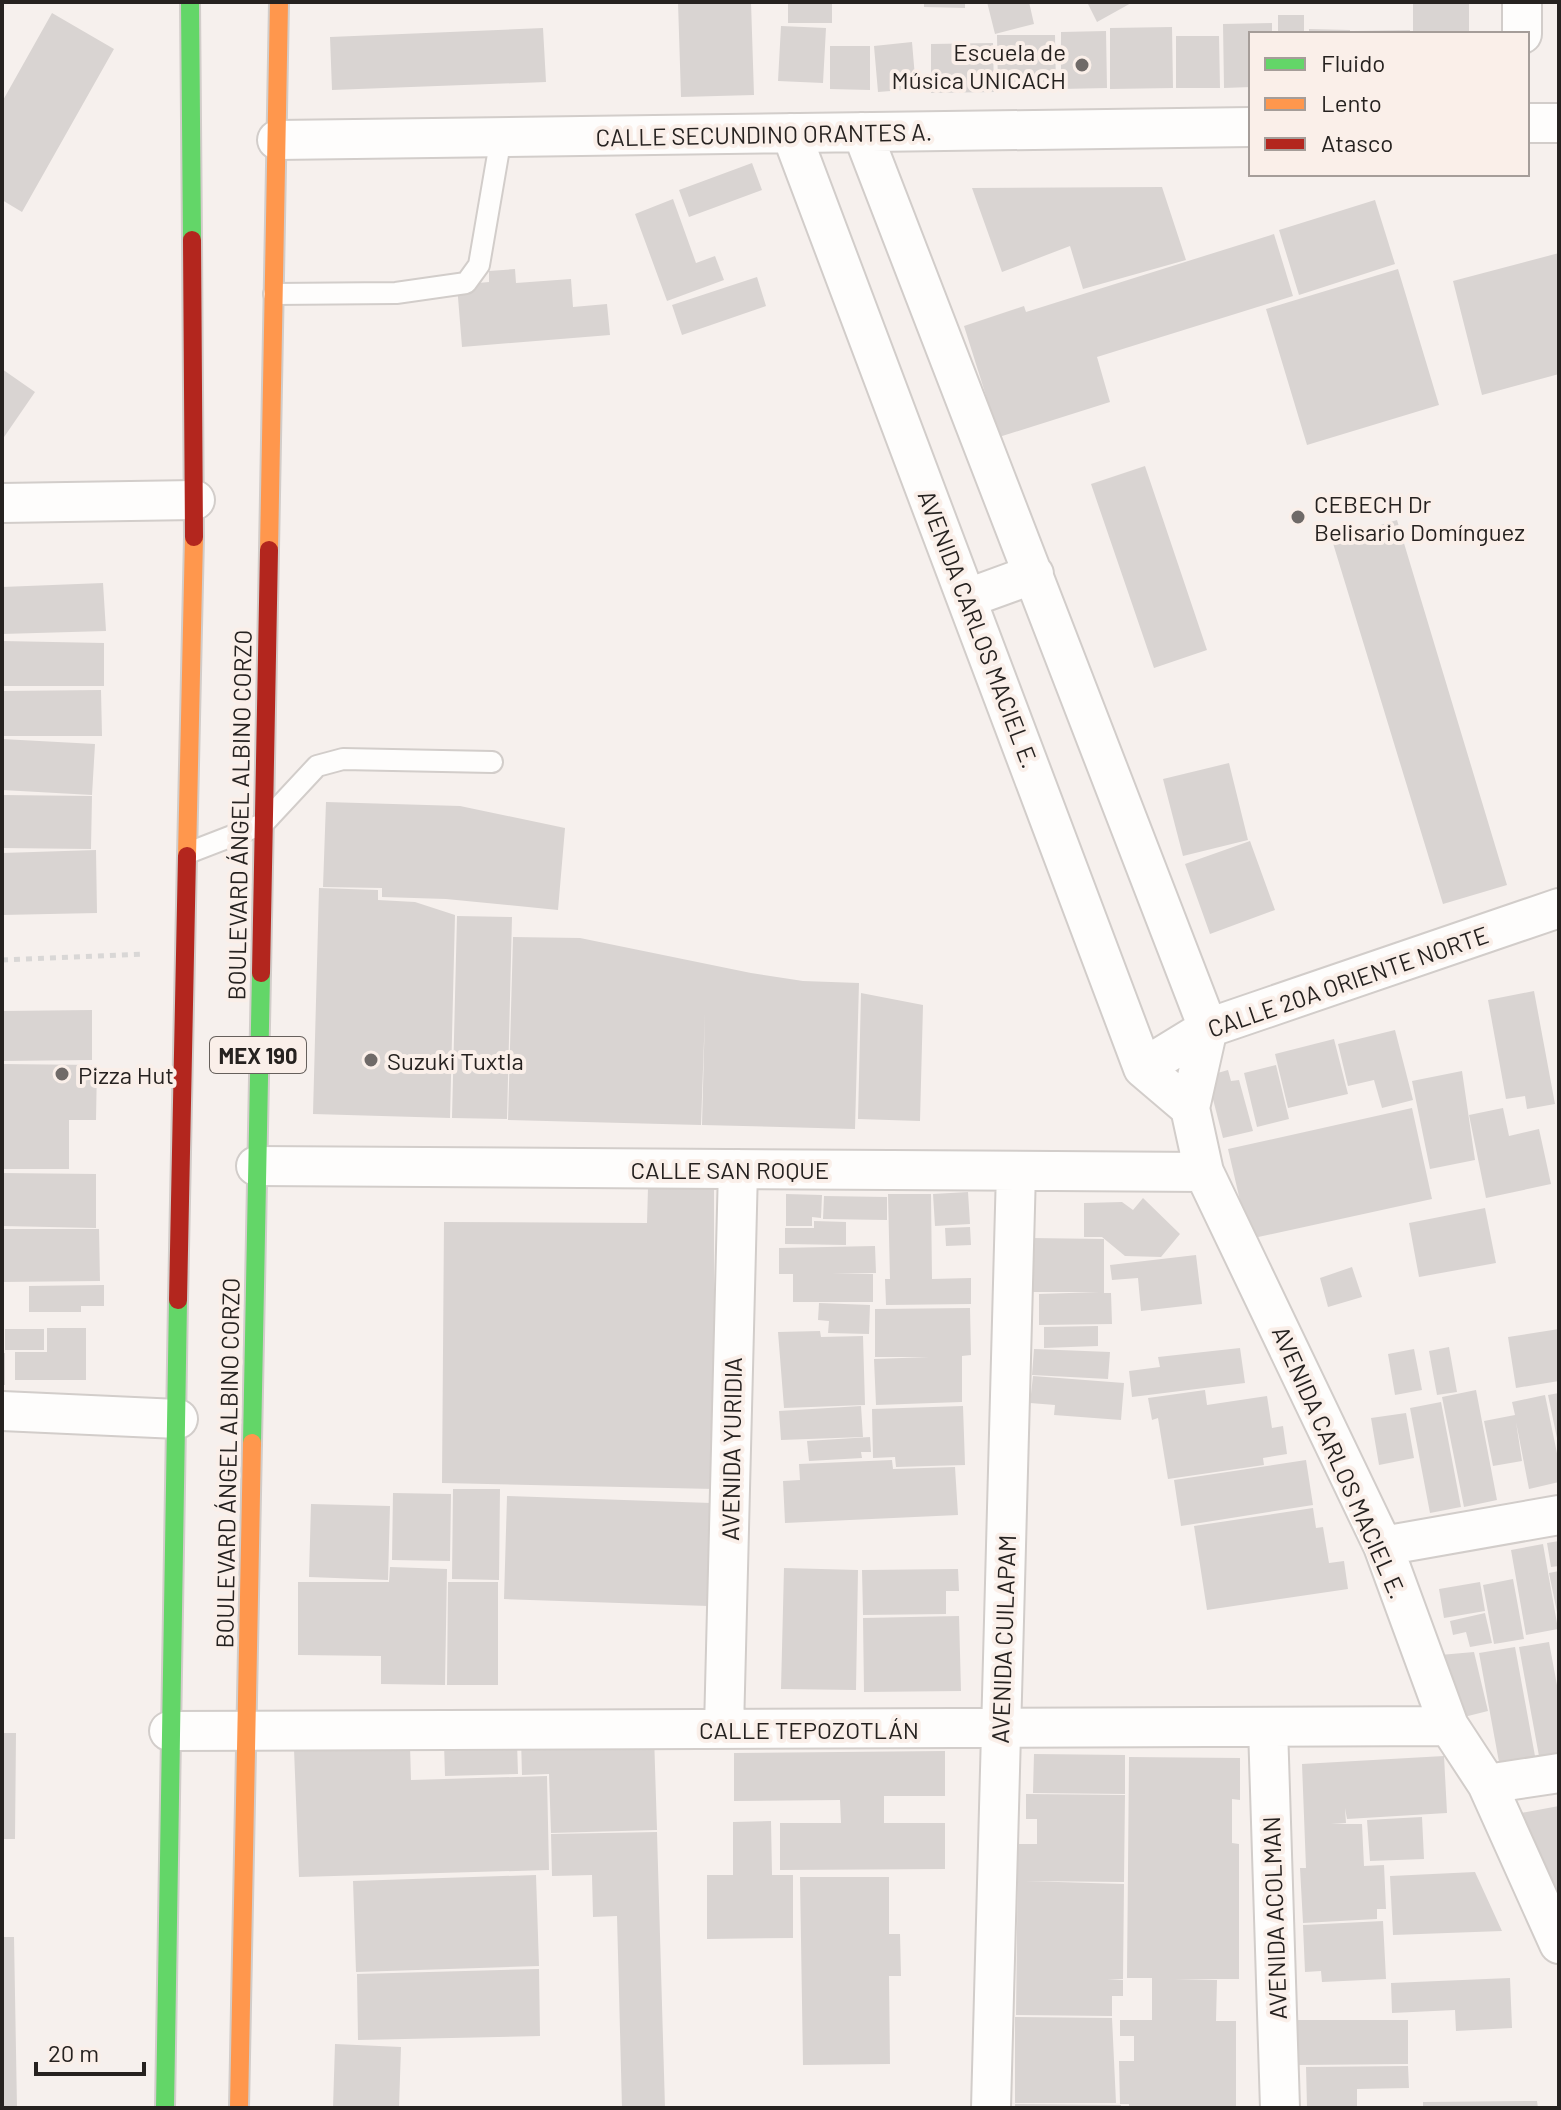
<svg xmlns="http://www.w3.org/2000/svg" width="1561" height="2110" viewBox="0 0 1561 2110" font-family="Barlow,sans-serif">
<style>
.building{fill:#d9d4d2}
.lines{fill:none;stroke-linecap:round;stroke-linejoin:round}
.lane-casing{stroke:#d2cdca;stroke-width:24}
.street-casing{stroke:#d2cdca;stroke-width:42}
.fast-casing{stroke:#d2cdca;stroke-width:22}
.slow-casing{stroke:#d2cdca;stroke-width:22}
.jam-casing{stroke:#d2cdca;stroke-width:22}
.path{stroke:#d9d7d6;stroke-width:5;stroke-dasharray:6 6;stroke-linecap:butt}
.lane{stroke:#fefdfc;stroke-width:20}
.street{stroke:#fefdfc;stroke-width:38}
.fast{stroke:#63d668;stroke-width:18}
.slow{stroke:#ff974d;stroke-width:18}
.jam{stroke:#b3261e;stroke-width:18}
.poi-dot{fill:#6f6a68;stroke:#faefe9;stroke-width:3}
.labels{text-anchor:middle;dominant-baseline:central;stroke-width:8;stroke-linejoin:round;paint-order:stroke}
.shield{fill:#faefe9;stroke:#66605c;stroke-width:2}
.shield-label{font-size:22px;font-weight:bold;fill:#262220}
.poi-label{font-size:24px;fill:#262220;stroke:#faefe9;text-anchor:start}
.street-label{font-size:24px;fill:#262220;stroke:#faefe9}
</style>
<rect width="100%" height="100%" fill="#f6f0ed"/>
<path class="building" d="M678,2H751L754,95L681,97Z
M788,2H832V23H788Z
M924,2H965V8L924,7Z
M987,2H1029L1034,24L995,34Z
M1087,2H1133L1097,22Z
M1413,2H1469V34H1413Z
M52,13L114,49L22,212L2,200V102Z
M1278,15H1304V34H1278Z
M1272,23V34H1251V87L1224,88L1223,24Z
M781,26L826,28L823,83L778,81Z
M1172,27L1173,88L1110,89V28Z
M543,28L546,82L332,90L330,37Z
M1309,29L1350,30V34H1309Z
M1410,30V34H1354V31Z
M1106,31L1107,88L1061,89V32Z
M997,35H1055L1056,89H998Z
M1176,36H1219L1220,88H1176Z
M912,42L916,89L878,92L874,46Z
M993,43L994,92L931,93V44Z
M830,46H870V90L830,89Z
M752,163L762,190L689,217L679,190Z
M1162,187L1186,260L1083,289L1070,246L1002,272L972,188Z
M673,199L696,263L715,256L724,280L667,301L635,214Z
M1375,200L1395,264L1299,295L1279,230Z
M1274,234L1293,296L1097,357L1110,402L999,437L964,326L1024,306L1026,312Z
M1559,253V374L1482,395L1453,281Z
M515,269L516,283L571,279L573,307L607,304L610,335L462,347L457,285L489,282V271Z
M1398,269L1439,405L1307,445L1266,309Z
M757,277L766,306L682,335L672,305Z
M2,369L35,392L2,440Z
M1145,466L1207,650L1154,668L1091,484Z
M1397,520L1507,885L1443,904L1332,540Z
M103,583L106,631L2,634V587Z
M2,641L104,643V686H2Z
M101,690L102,736H2V691Z
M2,739L95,744L92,795L2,790Z
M1229,763L1248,840L1183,856L1163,779Z
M2,795L92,796L91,849L2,848Z
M326,802L460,806L565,828L558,910L446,899L382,897V888L323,887Z
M1250,841L1275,910L1210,934L1185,864Z
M96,850L97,913L2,915V853Z
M319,888L378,890V900L415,902L455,915L450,1118L313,1114Z
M457,916L512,917L507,1119L452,1118Z
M513,937L580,938L751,973L803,981L859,983L855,1129L702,1125L705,1013L701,1125L508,1120Z
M1534,991L1555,1104L1527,1109L1525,1096L1506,1099L1488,1000Z
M861,993L923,1005L920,1121L858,1119Z
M92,1010V1060L2,1061V1011Z
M1395,1030L1413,1100L1382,1108L1374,1080L1348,1086L1338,1044Z
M1334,1039L1348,1094L1288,1108L1275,1054Z
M2,1064L97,1065L96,1120H69V1169H2Z
M1276,1065L1289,1119L1257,1127L1244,1073Z
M1228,1070L1231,1081L1239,1080L1253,1131L1223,1138L1207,1076Z
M1462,1071L1475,1160L1430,1169L1412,1081Z
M1412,1108L1432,1199L1249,1239L1228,1149Z
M1503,1108L1509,1136L1539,1129L1551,1184L1486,1198L1469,1115Z
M2,1173L96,1174V1228L2,1226Z
M648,1188L714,1189V1489L442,1483L444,1222L647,1223Z
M968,1192L970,1224L935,1226L933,1194Z
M786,1194L822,1195L821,1218L812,1217V1226H786Z
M888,1194H931L932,1279L971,1278V1304L886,1305L885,1279H890Z
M824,1196L887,1197V1220L823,1219Z
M1143,1198L1180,1234L1161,1257L1125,1256L1102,1237H1084V1203L1122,1202L1133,1210Z
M1485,1208L1496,1263L1419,1277L1409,1223Z
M814,1221L846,1222V1245L785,1244V1228H814Z
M970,1227L971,1245L946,1246L945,1228Z
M2,1229H99L100,1281L2,1282Z
M1031,1238L1104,1239V1293H1111L1112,1324L1039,1325V1294L1099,1292H1031Z
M875,1246L876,1273H832L873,1274V1302H793V1274H779V1248Z
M1196,1255L1202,1304L1141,1311L1138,1278L1112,1280L1110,1265Z
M1352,1267L1362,1297L1328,1307L1320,1278Z
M104,1285V1306H81V1312H29V1286Z
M819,1303L870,1305L869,1334L828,1333L829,1321L818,1320Z
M970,1308L971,1355L962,1356V1402L876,1405L874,1359L929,1357H875V1309Z
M1098,1326V1346L1044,1348V1327Z
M47,1328H86V1380H15V1352H47Z
M5,1329H44V1350H5Z
M1559,1329V1381L1516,1388L1508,1337Z
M820,1331L821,1337L863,1336L865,1405L784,1408L778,1332Z
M1449,1347L1457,1392L1437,1395L1429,1351Z
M1240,1348L1245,1383L1132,1397L1129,1371L1160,1367L1158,1357Z
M1034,1349L1110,1352L1108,1379L1032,1375Z
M1414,1349L1422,1390L1395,1395L1388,1354Z
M2,1353H5V1385H2Z
M1033,1376L1124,1383L1121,1420L1054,1415L1055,1405L1030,1403Z
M1205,1390L1207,1405L1267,1396L1272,1428L1283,1426L1287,1454L1263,1458L1264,1465L1168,1479L1158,1418L1152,1420L1148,1398Z
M1476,1390L1497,1500L1464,1507L1442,1397Z
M1559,1393V1443H1558L1548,1395Z
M1545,1395L1559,1463V1482L1529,1489L1516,1422L1522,1461L1493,1466L1484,1421L1515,1415L1512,1402Z
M1441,1402L1461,1507L1430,1513L1410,1408Z
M861,1406L863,1437L781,1440L779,1411Z
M963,1406L965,1465L896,1467L895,1457L873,1458L872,1409Z
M1406,1413L1414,1458L1379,1465L1371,1418Z
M870,1437L871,1452H861L862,1458L809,1461L807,1441Z
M892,1460L893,1469L955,1467L958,1515L785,1523L783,1481L800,1480L799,1464Z
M1306,1460L1313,1505L1181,1526L1174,1480Z
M453,1489H500L499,1580L452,1579Z
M393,1493L451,1494L450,1561L392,1560Z
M507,1496L711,1503L708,1606L504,1599Z
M311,1504L390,1506L388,1580L309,1577Z
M1313,1508L1316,1528L1323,1527L1329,1563L1344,1561L1348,1589L1207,1610L1194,1526Z
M1559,1541V1566L1551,1567L1547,1543Z
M1543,1544L1558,1629L1526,1635L1511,1550Z
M390,1567L447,1569L445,1685L381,1684V1656L298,1655V1582H389Z
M784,1568L858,1570L856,1690L781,1689Z
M958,1569L959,1591H946V1614L863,1615L862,1570Z
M1559,1571V1617H1558L1549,1573Z
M1513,1579L1524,1639L1494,1644L1483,1585Z
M448,1582H498V1685H447Z
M1480,1582L1485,1611L1444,1618L1439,1589Z
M1485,1613L1492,1643L1470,1647L1466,1632L1453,1635L1450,1621Z
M959,1616L961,1691L864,1692L863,1618Z
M1549,1642L1559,1696V1753L1539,1756L1519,1647Z
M1515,1647L1535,1756L1499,1762L1479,1653Z
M1474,1652L1488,1711L1464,1717L1440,1655Z
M2,1733H16L15,1839H2Z
M654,1735L657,1830L551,1833L549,1774L522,1775L521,1739Z
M517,1742L518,1774L445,1776L444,1744Z
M410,1746L411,1780L547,1776L549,1870L299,1877L294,1749Z
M945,1751V1796H884V1823H945V1869L780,1870V1823H841L840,1800L734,1801V1753Z
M1034,1754L1125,1755V1794L1033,1793Z
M1444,1756L1447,1813L1347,1819L1345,1808L1346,1823L1331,1824H1362L1364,1866L1384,1865L1386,1909H1377V1919L1303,1923L1300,1868H1306L1302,1764Z
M1129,1757L1240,1758V1800L1232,1799V1843L1239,1844V1979H1175L1217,1980L1216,2021H1236V2108H1129V2104H1120L1119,2061H1134V2036H1120V2020H1152V1978H1127Z
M1026,1794L1125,1795L1124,1882L1025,1881L1124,1884L1123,1979L1107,1980H1123V1996H1112V2016L1016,2015L1018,1844H1037V1819H1026Z
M1559,1806V1901L1521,1813Z
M1422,1817L1424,1859L1370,1861L1367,1820Z
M771,1821L772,1875H793V1938L707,1939V1875H733V1822Z
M657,1832L665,2108H622L617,1916L593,1917L592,1875L552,1876L551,1834Z
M1475,1872L1502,1931L1393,1935L1390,1876Z
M536,1875L539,1966L356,1972L353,1881Z
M800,1877H889V1934H900L901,1976H889L890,2064L803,2065Z
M1383,1921L1386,1979L1322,1982L1321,1971L1305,1972L1303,1925Z
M2,1937H14L17,2108H2Z
M539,1969L540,2036L358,2040L357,1974Z
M1510,1978L1512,2028L1456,2031L1455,2010L1392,2013L1391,1983Z
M1015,2017L1112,2018L1116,2103H1015Z
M1297,2020H1408V2064L1297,2065Z
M335,2044L401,2047L399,2108H333Z
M1408,2066L1409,2088L1357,2089V2108L1307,2107L1306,2067Z
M1537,2101L1538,2108H1423V2102Z
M1015,2104L1121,2105V2108H1015Z"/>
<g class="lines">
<g class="lane-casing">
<path id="lane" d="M274,294L396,293L466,283L479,265L501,137
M188,853L263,824L317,766L343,759L492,762"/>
</g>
<g class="street-casing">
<path id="street" d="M1522,2V34
M1527,123H1559
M862,132L1208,1028L1190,1108L1204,1172L1383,1546L1449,1726L1487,1784L1559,1944
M791,133L1143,1068L1190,1108
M277,140L1251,127
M2,503L195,500
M968,598L1034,574
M1143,1068L1208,1028L1559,908
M256,1166L1204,1172
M2,1411L178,1419
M1383,1546L1559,1515
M1268,1727L1280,2108
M724,1729L738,1169
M169,1731L1449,1726
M1487,1784L1559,1773
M991,2108L1016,1171"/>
</g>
<g class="fast-casing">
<path id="fast" d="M190,2L192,240
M252,1443L261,973
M165,2108L178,1300"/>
</g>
<g class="slow-casing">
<path id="slow" d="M269,550L279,2
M187,856L194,537
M239,2108L252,1443"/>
</g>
<g class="jam-casing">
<path id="jam" d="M192,240L194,537
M261,973L269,550
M178,1300L187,856"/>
</g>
<path class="path" d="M2,960L145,954"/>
<use href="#lane" class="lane"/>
<use href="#street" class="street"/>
<use href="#fast" class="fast"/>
<use href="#slow" class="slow"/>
<use href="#jam" class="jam"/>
</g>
<g class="poi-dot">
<circle cx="1082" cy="65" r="8"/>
<circle cx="1298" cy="517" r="8"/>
<circle cx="371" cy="1060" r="8"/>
<circle cx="62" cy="1074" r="8"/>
</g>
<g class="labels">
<rect class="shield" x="210" y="1037" width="96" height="36" rx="6"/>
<g class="shield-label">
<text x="258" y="1055">MEX 190</text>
</g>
<g class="poi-label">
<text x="1066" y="51" text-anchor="end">Escuela de<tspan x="1066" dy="28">Música UNICACH</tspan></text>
<text x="1314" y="503">CEBECH Dr<tspan x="1314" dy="28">Belisario Domínguez</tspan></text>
<text x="387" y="1060">Suzuki Tuxtla</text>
<text x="78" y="1074">Pizza Hut</text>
</g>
<g class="street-label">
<text transform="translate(764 134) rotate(-1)">CALLE SECUNDINO ORANTES A.</text>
<text transform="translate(979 629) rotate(69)">AVENIDA CARLOS MACIEL E.</text>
<text transform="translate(239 815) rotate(-89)">BOULEVARD ÁNGEL ALBINO CORZO</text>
<text transform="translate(1348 981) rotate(-19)">CALLE 20A ORIENTE NORTE</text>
<text x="730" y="1169">CALLE SAN ROQUE</text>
<text transform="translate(731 1449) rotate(-89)">AVENIDA YURIDIA</text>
<text transform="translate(1340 1462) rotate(66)">AVENIDA CARLOS MACIEL E.</text>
<text transform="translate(227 1463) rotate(-89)">BOULEVARD ÁNGEL ALBINO CORZO</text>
<text transform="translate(1003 1639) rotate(-88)">AVENIDA CUILAPAM</text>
<text x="809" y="1729">CALLE TEPOZOTLÁN</text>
<text transform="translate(1274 1918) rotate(-92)">AVENIDA ACOLMAN</text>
</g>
</g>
<rect width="1561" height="2110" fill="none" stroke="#262220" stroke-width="8"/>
<rect x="1249" y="32" width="280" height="144" fill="#faefe9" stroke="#a59d99" stroke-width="2"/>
<rect x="1265" y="58" width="40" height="12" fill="#63d668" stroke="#a59d99" stroke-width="2"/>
<text x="1321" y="72" font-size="24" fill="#262220">Fluido</text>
<rect x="1265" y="98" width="40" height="12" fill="#ff974d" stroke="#a59d99" stroke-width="2"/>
<text x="1321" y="112" font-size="24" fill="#262220">Lento</text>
<rect x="1265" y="138" width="40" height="12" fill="#b3261e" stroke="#a59d99" stroke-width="2"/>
<text x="1321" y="152" font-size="24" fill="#262220">Atasco</text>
<path d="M36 2062v12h108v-12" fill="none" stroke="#262220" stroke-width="4"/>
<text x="48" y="2062" font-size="24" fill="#262220" stroke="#faefe9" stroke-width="6" paint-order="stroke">20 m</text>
</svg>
